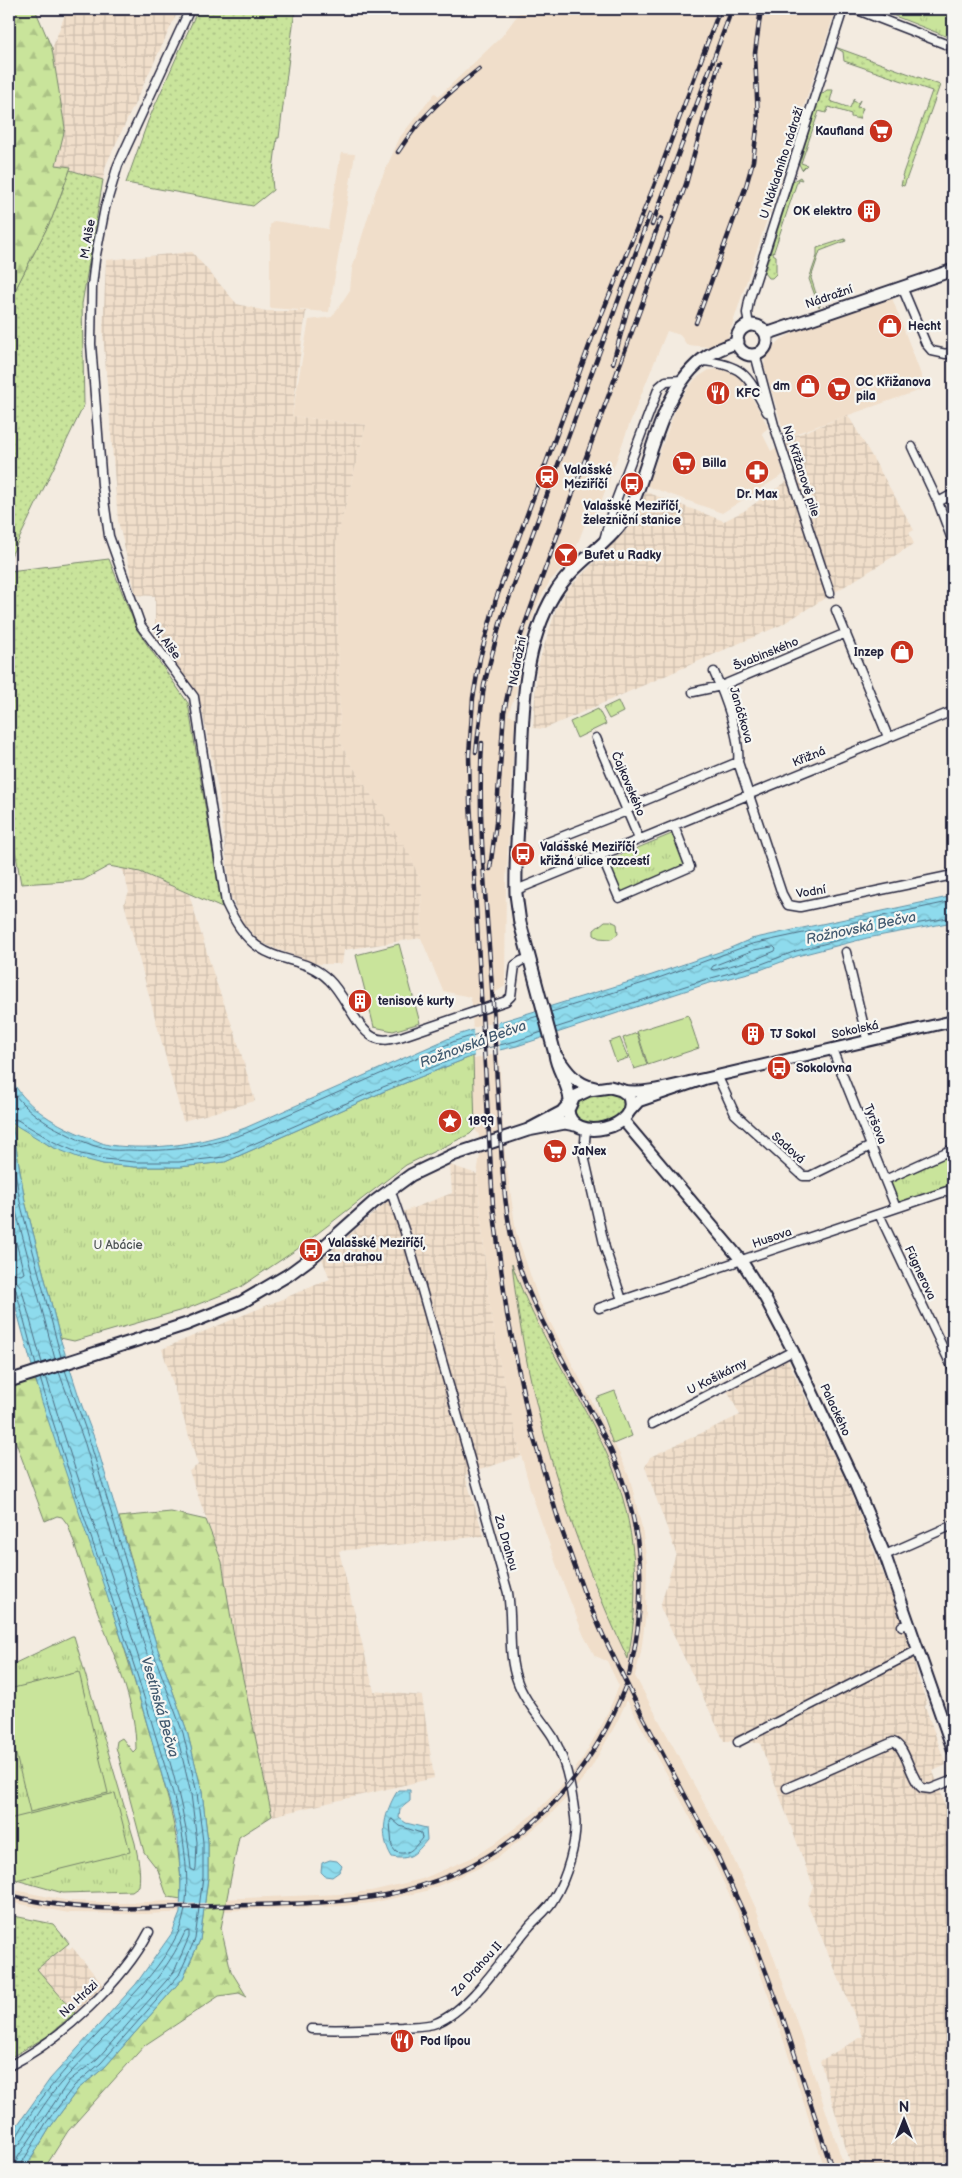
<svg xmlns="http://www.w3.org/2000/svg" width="962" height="2178" viewBox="0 0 962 2178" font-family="'Balsamiq Sans',sans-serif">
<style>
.built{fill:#f0deca;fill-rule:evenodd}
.industrial{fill:url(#industrial-grid)}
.grass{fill:url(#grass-dots);stroke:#76836b}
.forest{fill:url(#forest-firs);stroke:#76836b}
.park{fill:url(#park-tufts);stroke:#76836b}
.pitch{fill:#c9e49b;stroke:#76836b}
.water{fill:url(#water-waves);stroke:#6391a6}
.pier{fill:#f3ebe0}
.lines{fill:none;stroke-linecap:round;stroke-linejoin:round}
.shore{stroke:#4d6c82;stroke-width:1}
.stream{stroke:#6391a6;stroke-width:2.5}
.minor-casing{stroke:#22223b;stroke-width:11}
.tertiary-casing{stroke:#22223b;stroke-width:14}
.secondary-casing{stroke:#22223b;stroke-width:15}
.minor{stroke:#f6f6f2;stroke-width:8}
.tertiary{stroke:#f6f6f2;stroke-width:10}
.secondary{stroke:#f6f6f2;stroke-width:11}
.rail-casing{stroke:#22223b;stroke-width:4.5}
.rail{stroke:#f6f6f2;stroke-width:2.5;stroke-dasharray:8;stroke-linecap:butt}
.labels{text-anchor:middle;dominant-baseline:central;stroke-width:4.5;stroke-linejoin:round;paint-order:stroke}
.poi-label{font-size:12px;font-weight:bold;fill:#22223b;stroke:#f6f6f2;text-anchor:start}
.street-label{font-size:12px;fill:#22223b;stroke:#f6f6f2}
.park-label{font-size:12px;fill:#4c5253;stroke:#f6f6f2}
.water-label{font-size:14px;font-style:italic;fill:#425a70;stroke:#f6f6f2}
</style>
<defs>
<pattern id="industrial-grid" width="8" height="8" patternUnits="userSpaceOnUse" patternTransform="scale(1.25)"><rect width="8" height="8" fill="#f0deca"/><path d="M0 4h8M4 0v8" fill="none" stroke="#cebeae"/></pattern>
<pattern id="grass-dots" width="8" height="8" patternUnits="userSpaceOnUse" patternTransform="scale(1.25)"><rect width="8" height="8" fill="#c9e49b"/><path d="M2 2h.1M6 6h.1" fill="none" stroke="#acc386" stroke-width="1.8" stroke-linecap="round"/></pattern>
<pattern id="forest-firs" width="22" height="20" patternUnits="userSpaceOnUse" patternTransform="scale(1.25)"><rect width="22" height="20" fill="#c9e49b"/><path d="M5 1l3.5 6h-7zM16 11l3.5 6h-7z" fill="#acc386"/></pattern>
<pattern id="park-tufts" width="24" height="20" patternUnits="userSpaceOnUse" patternTransform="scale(1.25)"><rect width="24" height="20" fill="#c9e49b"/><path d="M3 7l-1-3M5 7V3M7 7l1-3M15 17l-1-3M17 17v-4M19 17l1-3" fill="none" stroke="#acc386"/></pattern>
<pattern id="water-waves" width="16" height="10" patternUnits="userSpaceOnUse" patternTransform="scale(1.25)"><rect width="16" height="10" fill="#8edbed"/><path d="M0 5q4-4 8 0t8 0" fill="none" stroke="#7abccc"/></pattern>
</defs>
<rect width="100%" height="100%" fill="#f3ebe0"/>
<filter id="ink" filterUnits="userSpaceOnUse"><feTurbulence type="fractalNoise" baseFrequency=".02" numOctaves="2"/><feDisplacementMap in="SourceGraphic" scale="10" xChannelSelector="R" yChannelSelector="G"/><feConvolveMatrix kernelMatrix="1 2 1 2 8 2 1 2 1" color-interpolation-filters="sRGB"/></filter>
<g filter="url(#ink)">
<path class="built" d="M522,9H836L728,338L710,347L687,345L680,335L667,331L631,420L593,524L586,521L572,559L550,581L538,603L528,631L521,655L516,692L508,715L515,717L506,882L505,986L496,992L504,1147L516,1232L539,1301L620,1455L630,1479L642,1528L647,1564L646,1613L641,1652L635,1676L730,1851L757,1911L792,2008L845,2169H825L775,2014L740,1918L713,1860L627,1700L616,1724L591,1768L574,1790L546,1819L500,1856L477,1869L426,1891L372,1903L342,1906L144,1914L69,1913L9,1902V1889L70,1901L122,1903L341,1894L371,1891L422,1879L471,1858L493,1845L538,1810L565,1782L581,1761L605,1719L619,1686L607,1661L595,1656L584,1636L560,1575L531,1492L513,1424L499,1361L488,1295L484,1249L477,1174L480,1155L479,1135L475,1129L472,1003L470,997L443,991L421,938L422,887L411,858L350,762L340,741L336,541L366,425L292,416L309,320L332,317L350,290L352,269L376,191L400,137L435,93L439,96L502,36ZM513,1267L528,1306L597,1435L618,1482L630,1530L634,1565V1612L627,1658L595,1586L571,1521L551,1456L526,1351Z
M341,153L355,154L329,312L270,308V225L274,221L328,229Z
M892,298L926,388L800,432L789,439L787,443L764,366L765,358L773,346L782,339L800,329Z
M709,370L718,369L728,371L738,376L743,382L767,424L768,428L762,433L771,451L776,448L777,451L784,474L722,513L647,486L679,400L695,379Z"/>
<path class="industrial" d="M67,9H179L106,165L103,180L56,166L65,128L52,49Z
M192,252L237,304L266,311H306L292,416L366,425L336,542L340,741L350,762L411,857L422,887L421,938L344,950L342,964H317L276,949L260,942L242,922L231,897L218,789L201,705L155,639V596L136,595L118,521L103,333L106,260Z
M848,415L914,530L909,533L914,544L781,625L544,729L533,728L537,668L556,609L567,590L627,529L646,492L724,521L744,511L796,475L787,448V441L791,437Z
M122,868L140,872L189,894L215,979L236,1036L255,1101L183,1121L124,903L129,892Z
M450,1165L477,1174L488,1295L499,1361L521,1456L465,1475L484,1536L339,1551L374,1691L422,1696L434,1778L272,1816L233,1631L222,1562L189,1471L198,1465L162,1349L330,1279L322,1259L388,1201L391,1202L395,1215L452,1193Z
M783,1351L846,1481L909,1638L917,1674L927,1704L925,1706L946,1765L933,1771L953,1827V2169H852L820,2061L863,2036L807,1903L813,1886L760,1743L724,1741L660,1607L676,1553L645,1467L650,1457L740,1415L723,1382Z
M66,1946L69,1949L72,1947L103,1985L75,2013L37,1969Z"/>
<path class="grass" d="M198,9H295L279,138H277L272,178L273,190L253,206L126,183L148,121Z
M835,47L940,85L904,186L901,185L903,177L902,176L932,91L844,61L843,52Z
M827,90H833L830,101L850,108L854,98L853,101L858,103L860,100L857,107L863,108L859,119L851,117V114L829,107L826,113L819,111L801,163L807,165L802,170L799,164L820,95Z
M70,170L103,180L82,304L84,405L9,560V302L52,218Z
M800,177L802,180L798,179L773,254L776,256V274L772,278H768L764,273L793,181Z
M845,239L846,241L820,251L811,278L820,306L819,307L809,279L817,256V248Z
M109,559L137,630L188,703L222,908L140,872L109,866L83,880L21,884L9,816V571Z
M613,1093C646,1102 599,1136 576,1118L575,1107C583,1094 598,1093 613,1093Z
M512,1264C536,1334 581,1393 610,1461C636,1524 641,1592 628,1659C569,1535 526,1400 512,1264Z
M9,1915L53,1924L69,1943L37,1969L75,2013L46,2037L13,2056L9,2047Z"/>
<path class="forest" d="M9,9H35L52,49L65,128L56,165L71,167L52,218L9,302Z
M35,1378C71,1487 110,1596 142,1707C160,1770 182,1832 181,1899L169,1897L166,1893L158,1870L144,1852L116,1747L117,1741L122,1738L133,1752L136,1749C136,1707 119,1668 105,1631C91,1596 80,1560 68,1525L62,1517L57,1516L45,1521L15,1440L13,1391L11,1385Z
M171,1512L206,1520L222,1562L233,1631L272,1816L239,1837L221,1928L231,1971L247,1997L239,1993L219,1996L145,2045L68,2131L44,2169H25L51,2126L78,2089L105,2067L183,1978L200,1940L208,1877V1842L202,1792L187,1731L157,1647L119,1517Z"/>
<path class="park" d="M877,9H953V39Z
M618,701L623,712L609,719L603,708Z
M674,833L688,866L620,895L606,861Z
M473,1056L475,1129L470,1134L406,1165L296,1250L239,1288L186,1309L74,1341L60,1338L25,1201L12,1122L52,1147L103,1164L135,1167H180L225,1162L385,1091Z
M953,1149V1189L896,1208L885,1180Z
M72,1636H74L135,1843C138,1858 141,1871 139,1886L132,1891L63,1893L9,1878V1666Z"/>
<path class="pitch" d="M598,709L606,724L577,738L570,722Z
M605,921H611L617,924L618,934L611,939L599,938L594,935V930Z
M399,944L420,1023L393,1031L374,1027L356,955Z
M688,1015L699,1048L648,1065L637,1031Z
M637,1033L647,1065L634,1069L623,1038Z
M620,1038L628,1058L616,1062L609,1042Z
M615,1391L632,1436L613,1444L596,1398Z
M79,1672L108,1793L30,1812L9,1726V1689Z
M115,1793L130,1852L16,1880L9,1853V1819Z"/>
<path class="water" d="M953,896V922L867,938L797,956L760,970L706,984L517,1046L473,1056L385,1091L225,1162L180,1167H135L103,1164L80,1158L52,1147L12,1123L25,1201L60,1338L82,1406L95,1440L157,1647L187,1731L202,1792L208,1842V1877L200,1940L183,1978L105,2067L78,2089L51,2126L25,2169H9V2142L16,2127L50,2079L136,1984L172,1933L180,1913L181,1881L178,1839L172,1810L128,1658L42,1402L9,1283V973L12,1081C29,1110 57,1125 87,1137C94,1139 102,1144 109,1145C154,1151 202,1144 245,1128L454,1036L652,975L728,949L751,939Z
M398,1790H410V1801L400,1809L399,1818L406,1823L426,1828L427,1840C416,1853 410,1861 392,1857C378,1834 385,1811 398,1790Z
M330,1860L337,1861L342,1866L339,1872L332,1877L325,1876L321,1872L322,1863Z"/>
<path class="pier" d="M498,1020L500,1053L474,1059L473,1028Z
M207,1903V1909L178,1910V1904Z"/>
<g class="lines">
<path class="shore" d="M774,947L776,949L775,951L756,959L714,970L711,969L713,966L754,950Z
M551,1012L653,980L752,944L953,901
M555,1028L704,980L759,965L796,951L866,933L953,917
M9,1086C19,1103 33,1114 50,1125C67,1134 87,1145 106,1149C113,1151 122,1150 129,1150C170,1152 208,1147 246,1133L455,1041L538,1016
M9,1121L16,1119L54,1142L81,1154L104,1159L135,1162H179L224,1157L383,1087L471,1052L516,1041L542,1032
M9,1133L20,1202L61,1357
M9,1173L14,1204L55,1359
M9,1215L24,1273L21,1275L9,1272
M9,1280L17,1282L21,1287L42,1363
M9,1286L13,1287L16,1290L36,1365
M46,1376C79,1490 123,1601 156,1714C171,1766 187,1815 191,1869L195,1871L196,1869L197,1842L191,1794L177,1735L146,1651L85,1444L59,1372
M392,1819L400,1826L421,1833L422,1838C414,1848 409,1856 396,1852L392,1847L390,1822Z
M9,2143L15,2140C44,2085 92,2043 132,1996C149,1978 166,1957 177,1935C191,1906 187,1869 183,1839C177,1799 162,1759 151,1720C117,1605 73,1494 40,1378
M9,2149L19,2145C32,2124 44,2103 60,2084C100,2039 161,1988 185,1932L189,1931V1937L174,1972L97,2059L69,2081L18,2157L14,2169
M21,2169L23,2161L46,2123L74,2086L101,2063L179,1975L195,1939L203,1877V1842L197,1793L183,1733L152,1649L90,1442L65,1370"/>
<path class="stream" d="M9,2131L17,2129"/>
<g class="minor-casing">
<path id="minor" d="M190,9L118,165L105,208L95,260L92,286L91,344L102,485L109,536L141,626L194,697L226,903C234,920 244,938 260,948C282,963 307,958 329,980C345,995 355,1026 373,1037C383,1042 393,1039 403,1036L506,1001L511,996L515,965L521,961L530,958
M855,9L953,47
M380,10L381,9
M902,287L926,344L932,351L946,354L953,351
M749,326L747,313L749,301L843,9
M755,354L774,425L830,593
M701,361C744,364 748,376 767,412
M912,447L938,502L953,542
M938,502L953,494
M604,540L612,511L659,387L666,381L682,380
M836,610L888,737
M714,672C724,694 741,738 738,762L782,894L788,905L800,907L953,875
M693,692L721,686L846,633
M596,738L639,839
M543,844L627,811L634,805L738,762
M601,855L619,898L690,867L674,825
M516,890L953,711
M846,952L866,1035
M832,1049L896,1208
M717,1075L735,1114L803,1176H810L871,1146
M586,1128L584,1156L605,1248L622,1300
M885,1180L953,1149
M879,1214L953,1369
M599,1308L953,1189
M652,1424L793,1351
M885,1555L953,1525
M902,1626L909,1624
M738,1742L918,1650
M787,1788L893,1742C906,1745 910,1779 922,1788L930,1789L953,1780
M311,2029C342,2030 372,2029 402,2027C413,2026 426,2027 436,2023C471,2009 503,1957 528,1928C535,1919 547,1911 553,1900C566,1880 578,1841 575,1817C572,1791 566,1760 553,1737C541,1718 524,1701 517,1680C507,1654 513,1621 508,1593L408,1241L390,1189
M9,2066C59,2041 123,1982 149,1932"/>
</g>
<g class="tertiary-casing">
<path id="tertiary" d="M704,1079L953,1021
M621,1090C644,1096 681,1083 704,1079L639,1101L629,1112
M623,1120L741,1260L765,1298L793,1351L853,1479L885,1555L953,1750"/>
</g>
<g class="secondary-casing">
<path id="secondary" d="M737 340a15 15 0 1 1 30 0a15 15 0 1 1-30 0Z
M766,334L953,270
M555,1054L520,923L516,894C515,860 518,826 520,792C523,726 519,652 555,593C575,560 613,544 630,509C653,460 660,388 707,356C716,350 727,346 738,342
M610,1087L621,1090L628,1095C644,1128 570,1145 568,1110L574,1097L589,1090Z
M570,1101C569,1083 557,1071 555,1054C565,1069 575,1085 595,1088
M568,1105L562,1112L528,1130L565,1123L575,1125
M9,1381L187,1324L242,1302L288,1275L311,1258L374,1202L411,1175L453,1155L528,1130"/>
</g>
<use href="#minor" class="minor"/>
<use href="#tertiary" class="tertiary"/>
<use href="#secondary" class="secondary"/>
<g class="rail-casing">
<path id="rail" d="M720,9L654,186L592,338L496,599L480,658L473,698L469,755L470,802L493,1206L507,1314L530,1426L560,1525L583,1590L603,1635L643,1717L718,1857L745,1916L781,2012L832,2169
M398,152C422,115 445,96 479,69
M652,225L732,9
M696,323L746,186L753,161L758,120L755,53L761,9
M613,363L628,307L661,218
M482,743C477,830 488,918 493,1004C495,1046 497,1087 500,1129C502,1166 504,1203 512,1240C522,1286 545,1327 567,1368C582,1396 599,1424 612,1453C644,1527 648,1597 629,1675
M476,752L484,685L501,620L650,214
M490,869L496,823L504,712L518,643L686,184L719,63
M9,1895C77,1914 146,1908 215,1906C271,1904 329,1905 385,1895C501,1872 582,1796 625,1687"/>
</g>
<use href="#rail" class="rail"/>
</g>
</g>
<defs>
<g id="supermarket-disc" transform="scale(1.25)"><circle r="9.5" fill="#c8321e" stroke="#f6f6f2"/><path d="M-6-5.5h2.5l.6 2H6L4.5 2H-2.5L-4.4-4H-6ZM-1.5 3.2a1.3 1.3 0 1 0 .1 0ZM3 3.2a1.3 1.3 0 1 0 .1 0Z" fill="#fff"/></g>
<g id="building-disc" transform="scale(1.25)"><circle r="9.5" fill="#c8321e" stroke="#f6f6f2"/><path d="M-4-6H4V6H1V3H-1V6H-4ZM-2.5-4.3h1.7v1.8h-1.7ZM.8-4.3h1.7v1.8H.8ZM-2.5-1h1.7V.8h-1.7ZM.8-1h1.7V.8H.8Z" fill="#fff"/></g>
<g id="shop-disc" transform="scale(1.25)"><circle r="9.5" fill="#c8321e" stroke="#f6f6f2"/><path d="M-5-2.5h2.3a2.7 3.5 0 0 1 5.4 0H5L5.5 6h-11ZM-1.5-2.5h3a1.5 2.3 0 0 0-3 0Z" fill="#fff"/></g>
<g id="restaurant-disc" transform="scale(1.25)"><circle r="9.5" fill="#c8321e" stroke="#f6f6f2"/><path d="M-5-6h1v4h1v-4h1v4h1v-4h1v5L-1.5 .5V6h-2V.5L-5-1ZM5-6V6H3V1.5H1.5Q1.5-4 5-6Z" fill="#fff"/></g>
<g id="pharmacy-disc" transform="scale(1.25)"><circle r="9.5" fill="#c8321e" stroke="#f6f6f2"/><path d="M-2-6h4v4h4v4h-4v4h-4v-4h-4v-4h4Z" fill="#fff"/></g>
<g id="station-disc" transform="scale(1.25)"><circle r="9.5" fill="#c8321e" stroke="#f6f6f2"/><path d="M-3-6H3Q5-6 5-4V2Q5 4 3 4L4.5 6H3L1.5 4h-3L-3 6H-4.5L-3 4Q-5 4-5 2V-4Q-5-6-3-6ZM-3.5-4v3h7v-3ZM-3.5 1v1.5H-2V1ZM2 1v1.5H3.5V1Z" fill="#fff"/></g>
<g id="bus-disc" transform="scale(1.25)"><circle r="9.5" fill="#c8321e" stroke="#f6f6f2"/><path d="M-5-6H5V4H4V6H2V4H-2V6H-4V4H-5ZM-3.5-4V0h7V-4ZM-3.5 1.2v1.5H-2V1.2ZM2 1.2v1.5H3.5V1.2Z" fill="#fff"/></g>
<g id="bar-disc" transform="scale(1.25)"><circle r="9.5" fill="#c8321e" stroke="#f6f6f2"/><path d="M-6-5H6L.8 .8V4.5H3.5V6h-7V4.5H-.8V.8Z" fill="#fff"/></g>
<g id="sight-disc" transform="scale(1.25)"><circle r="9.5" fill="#c8321e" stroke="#f6f6f2"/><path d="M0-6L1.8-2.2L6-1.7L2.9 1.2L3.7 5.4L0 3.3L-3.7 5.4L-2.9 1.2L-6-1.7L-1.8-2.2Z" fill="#fff"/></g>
</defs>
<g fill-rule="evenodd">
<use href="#supermarket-disc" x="881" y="131"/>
<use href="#building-disc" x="869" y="211"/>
<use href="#shop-disc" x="890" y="326"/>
<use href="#shop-disc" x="808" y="386"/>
<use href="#supermarket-disc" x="839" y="389"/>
<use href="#restaurant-disc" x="718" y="393"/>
<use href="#supermarket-disc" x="684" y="463"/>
<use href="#pharmacy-disc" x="757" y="472"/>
<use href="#station-disc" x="547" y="477"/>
<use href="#bus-disc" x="632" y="484"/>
<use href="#bar-disc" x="566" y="555"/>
<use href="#shop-disc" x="902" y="652"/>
<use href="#bus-disc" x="523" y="854"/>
<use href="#building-disc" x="360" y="1001"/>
<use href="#building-disc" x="753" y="1034"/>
<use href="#bus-disc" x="779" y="1068"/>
<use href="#sight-disc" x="450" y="1121"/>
<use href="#supermarket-disc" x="555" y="1151"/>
<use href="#bus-disc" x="311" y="1250"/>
<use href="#restaurant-disc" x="402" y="2041"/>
</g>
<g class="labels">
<g class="poi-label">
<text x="864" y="131" text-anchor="end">Kaufland</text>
<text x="852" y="211" text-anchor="end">OK elektro</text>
<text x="908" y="326">Hecht</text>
<text x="856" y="382">OC Křižanova<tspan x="856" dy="14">pila</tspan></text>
<text x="790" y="386" text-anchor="end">dm</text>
<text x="736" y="393">KFC</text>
<text x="702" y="463">Billa</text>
<text x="564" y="470">Valašské<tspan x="564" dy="14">Meziříčí</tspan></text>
<text x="757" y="494" text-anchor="middle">Dr. Max</text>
<text x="632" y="506" text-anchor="middle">Valašské Meziříčí,<tspan x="632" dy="14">železniční stanice</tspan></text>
<text x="584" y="555">Bufet u Radky</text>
<text x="884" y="652" text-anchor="end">Inzep</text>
<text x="540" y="847">Valašské Meziříčí,<tspan x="540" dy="14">křižná ulice rozcestí</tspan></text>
<text x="378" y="1001">tenisové kurty</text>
<text x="770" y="1034">TJ Sokol</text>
<text x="796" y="1068">Sokolovna</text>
<text x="468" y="1121">1899</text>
<text x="572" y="1151">JaNex</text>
<text x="328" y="1243">Valašské Meziříčí,<tspan x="328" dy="14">za drahou</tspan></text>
<text x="420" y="2041">Pod lípou</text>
</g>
<g class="street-label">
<text transform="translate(782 163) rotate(-72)">U Nákladního nádraží</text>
<text transform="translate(88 239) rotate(-80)">M. Alše</text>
<text transform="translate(829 297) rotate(-19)">Nádražní</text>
<text transform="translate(801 471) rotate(72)">Na Křižanově pile</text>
<text transform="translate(166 642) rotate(53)">M. Alše</text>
<text transform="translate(766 654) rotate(-22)">Švabinského</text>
<text transform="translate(518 661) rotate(-79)">Nádražní</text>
<text transform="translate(741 715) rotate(74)">Janáčkova</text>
<text transform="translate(809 757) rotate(-22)">Křižná</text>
<text transform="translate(628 784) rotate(67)">Čajkovského</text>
<text transform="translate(811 892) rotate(-9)">Vodní</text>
<text transform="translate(855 1030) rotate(-12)">Sokolská</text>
<text transform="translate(875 1124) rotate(68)">Tyršova</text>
<text transform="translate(788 1148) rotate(42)">Sadová</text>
<text transform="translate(772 1238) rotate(-19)">Husova</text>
<text transform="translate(920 1273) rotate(65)">Fügnerova</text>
<text transform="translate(717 1377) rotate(-27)">U Košikárny</text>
<text transform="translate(835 1410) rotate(65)">Palackého</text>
<text transform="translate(506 1543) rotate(74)">Za Drahou</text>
<text transform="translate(477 1969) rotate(-48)">Za Drahou II</text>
<text transform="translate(79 1999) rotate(-43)">Na Hrázi</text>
</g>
<g class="park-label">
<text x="118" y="1245">U Abácie</text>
</g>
<g class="water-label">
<text transform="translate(861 928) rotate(-12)">Rožnovská Bečva</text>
<text transform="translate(473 1044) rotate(-20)">Rožnovská Bečva</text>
<text transform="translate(160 1707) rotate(74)">Vsetínská Bečva</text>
</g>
</g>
<rect width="962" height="2178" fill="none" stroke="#f6f6f2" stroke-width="30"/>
<rect x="15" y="15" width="932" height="2148" fill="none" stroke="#22223b" stroke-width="2" filter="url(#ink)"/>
<g transform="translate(904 2120)" stroke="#f6f6f2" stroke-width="4" paint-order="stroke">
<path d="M0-4L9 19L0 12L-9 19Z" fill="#22223b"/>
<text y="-8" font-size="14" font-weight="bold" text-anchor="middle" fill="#22223b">N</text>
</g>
</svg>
